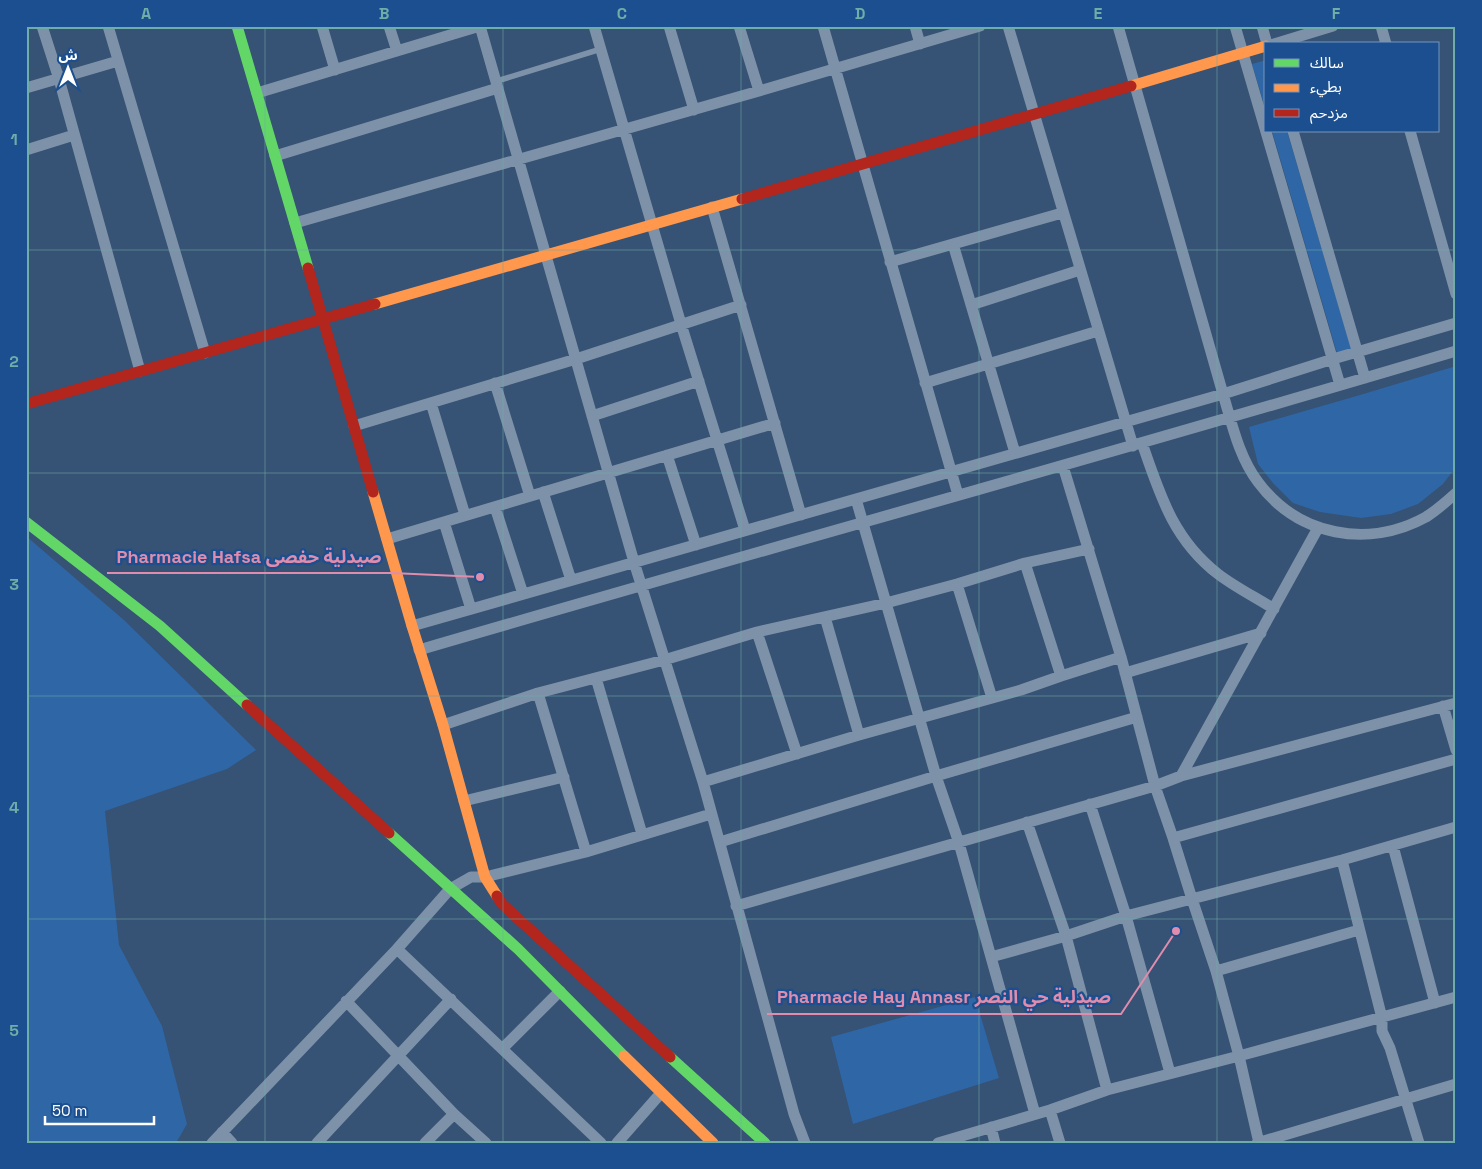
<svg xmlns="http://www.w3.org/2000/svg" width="1482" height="1169" viewBox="0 0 1482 1169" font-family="'Space Grotesk','Noto Sans Arabic',sans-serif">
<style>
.green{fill:#2f66a5}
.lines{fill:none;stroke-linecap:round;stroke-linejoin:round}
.lane{stroke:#7d92a8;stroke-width:5.5}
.street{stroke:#7d92a8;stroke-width:11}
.fast{stroke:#63d668;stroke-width:11}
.slow{stroke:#ff974d;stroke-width:11}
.jam{stroke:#b3261e;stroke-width:11}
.grid{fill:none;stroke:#6fada8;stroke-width:1;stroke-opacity:0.55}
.leader{fill:none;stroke:#e08cad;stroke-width:2}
.callout-dot{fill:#e08cad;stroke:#1b4f8f;stroke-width:2}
.callout-label{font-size:18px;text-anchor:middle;font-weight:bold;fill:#e08cad;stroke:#1b4f8f;stroke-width:4.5;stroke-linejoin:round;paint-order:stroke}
.neatline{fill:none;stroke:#6fada8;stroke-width:2}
.grid-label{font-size:16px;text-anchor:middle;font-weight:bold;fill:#6fada8}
</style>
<rect width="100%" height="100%" fill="#365274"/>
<path class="green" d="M1266,60V111L1252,64Z
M1272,131H1287L1353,355L1339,360Z
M1456,366V467L1443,484L1418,504L1391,514L1361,518L1320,512L1293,503L1273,483L1258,464L1249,427L1360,395Z
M26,536L124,620L256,750L227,769L105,811L119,945L162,1026L187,1124L176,1143H26Z
M975,997L999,1078L853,1124L831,1037Z"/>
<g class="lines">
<path class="lane" d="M497,81L601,49"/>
<path class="street" d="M42,26L59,79L140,371
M108,26L205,353
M322,26L335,70
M389,26L397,51
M480,26L634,562L703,782L794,1114L805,1143
M594,26L681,324L745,530
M669,26L694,110
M739,26L759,91
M823,26L958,495
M915,26L920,44
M1008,26L1133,446
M1118,26L1223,394C1232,424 1239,457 1258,482C1298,536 1368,549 1426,517C1437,510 1446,502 1456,493
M1235,26L1340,385
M1262,26L1267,44
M1381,26L1386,44
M1274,44L1333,26
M26,88L118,61
M257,93L480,26
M1293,131L1365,378
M1410,131L1456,294
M26,150L74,135
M275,156L498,88
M712,207L801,515
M295,223L759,91L980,26
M953,244L1015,453
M890,262L1062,213
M971,305L1080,270
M495,383L530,496
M925,383L1098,331
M431,403L465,515
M592,416L699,381
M354,426L576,359L741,305
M1142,443C1160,495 1173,539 1218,574C1235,587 1255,597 1274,609
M667,455L696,545
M1063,466L1121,657L1155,786L1173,838L1192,899L1216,971L1239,1056L1259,1143
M543,492L571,580
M856,499L936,776L959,843L1035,1114
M495,507L523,594
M444,522L471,609
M387,539L775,423
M957,584L992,698
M825,617L859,735
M412,626L1223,394L1333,359L1456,323
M757,632L797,754
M419,650C764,549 1111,454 1456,351
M1125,673L1261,633
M1061,676L1121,657
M596,678L642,834
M538,693L586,852
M1443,706L1456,750
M443,725L538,693L664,660L757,632L886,603L957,584L1025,563L1089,549
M1181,776L1318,528
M703,782L859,735L1021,690L1061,676L1025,563
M464,801L564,777
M1090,804L1126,916L1170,1073
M1027,822L1066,936L1107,1090
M1173,838L1456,759
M720,842L936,776L1137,717
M1393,846L1435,1003
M1342,860L1382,1018V1031L1390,1048L1419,1143
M736,906L1155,786L1181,776L1456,703
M397,949L601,1143
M991,957L1066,936L1126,916L1342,860L1456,827
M1216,971L1359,930
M346,1001L454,1114L486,1143
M503,1048L560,991
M1050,1110L1060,1143
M991,1127L995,1143
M222,1132L232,1143
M212,1143L397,949L450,889L471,877H485L586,852L711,814
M317,1143L451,999
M425,1143L454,1114
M617,1143L661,1093
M938,1143L1050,1110L1107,1090L1239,1056L1456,997
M1257,1143L1456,1084"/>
<path class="fast" d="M237,26L308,268
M26,522L160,626L247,705
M389,833L518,949L624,1056
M670,1057L765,1143"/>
<path class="slow" d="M1131,86L1266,46
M375,304L742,199
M373,492L412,626L443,725L485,877L497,896
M624,1056L713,1143"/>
<path class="jam" d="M742,199L1131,86
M308,268L373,492
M26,404L375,304
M247,705L389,833
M497,896L502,904L670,1057"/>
</g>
<path class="grid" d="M265,26V1143M503,26V1143M741,26V1143M979,26V1143M1217,26V1143M26,250H1456M26,473H1456M26,696H1456M26,919H1456"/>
<path class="leader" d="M480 577L392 573H107M1176 931L1121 1014H767"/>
<g class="callout-dot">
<circle cx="480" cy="577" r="5"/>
<circle cx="1176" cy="931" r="5"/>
</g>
<g class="callout-label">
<text x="249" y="563">Pharmacie Hafsa صيدلية حفصى</text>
<text x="944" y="1003">Pharmacie Hay Annasr صيدلية حي النصر</text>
</g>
<rect width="1482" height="1169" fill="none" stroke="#1b4f8f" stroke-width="55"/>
<rect x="1264" y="42" width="175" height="90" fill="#1b4f8f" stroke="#7695bc"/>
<rect x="1274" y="59" width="25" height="8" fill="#63d668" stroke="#7695bc"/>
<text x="1310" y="68" font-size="15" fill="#ffffff">سالك</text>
<rect x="1274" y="84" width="25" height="8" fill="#ff974d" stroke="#7695bc"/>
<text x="1310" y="92" font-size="15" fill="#ffffff">بطيء</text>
<rect x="1274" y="109" width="25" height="8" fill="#b3261e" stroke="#7695bc"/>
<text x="1310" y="118" font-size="15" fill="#ffffff">مزدحم</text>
<g transform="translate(68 68)" stroke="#1b4f8f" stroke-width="4" paint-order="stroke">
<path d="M0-4L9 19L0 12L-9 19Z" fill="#ffffff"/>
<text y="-8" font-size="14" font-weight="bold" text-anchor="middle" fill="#ffffff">ش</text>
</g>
<path d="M45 1116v8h109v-8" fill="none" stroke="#ffffff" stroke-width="2.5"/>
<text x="52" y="1116" font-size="15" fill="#ffffff" stroke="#1b4f8f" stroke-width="4" paint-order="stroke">50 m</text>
<rect x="28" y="28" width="1426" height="1114" class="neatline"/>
<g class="grid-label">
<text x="146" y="19">A</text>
<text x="384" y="19">B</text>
<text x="622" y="19">C</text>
<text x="860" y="19">D</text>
<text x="1098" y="19">E</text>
<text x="1336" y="19">F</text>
<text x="14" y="145">1</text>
<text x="14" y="367">2</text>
<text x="14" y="590">3</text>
<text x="14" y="813">4</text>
<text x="14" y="1036">5</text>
</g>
</svg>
